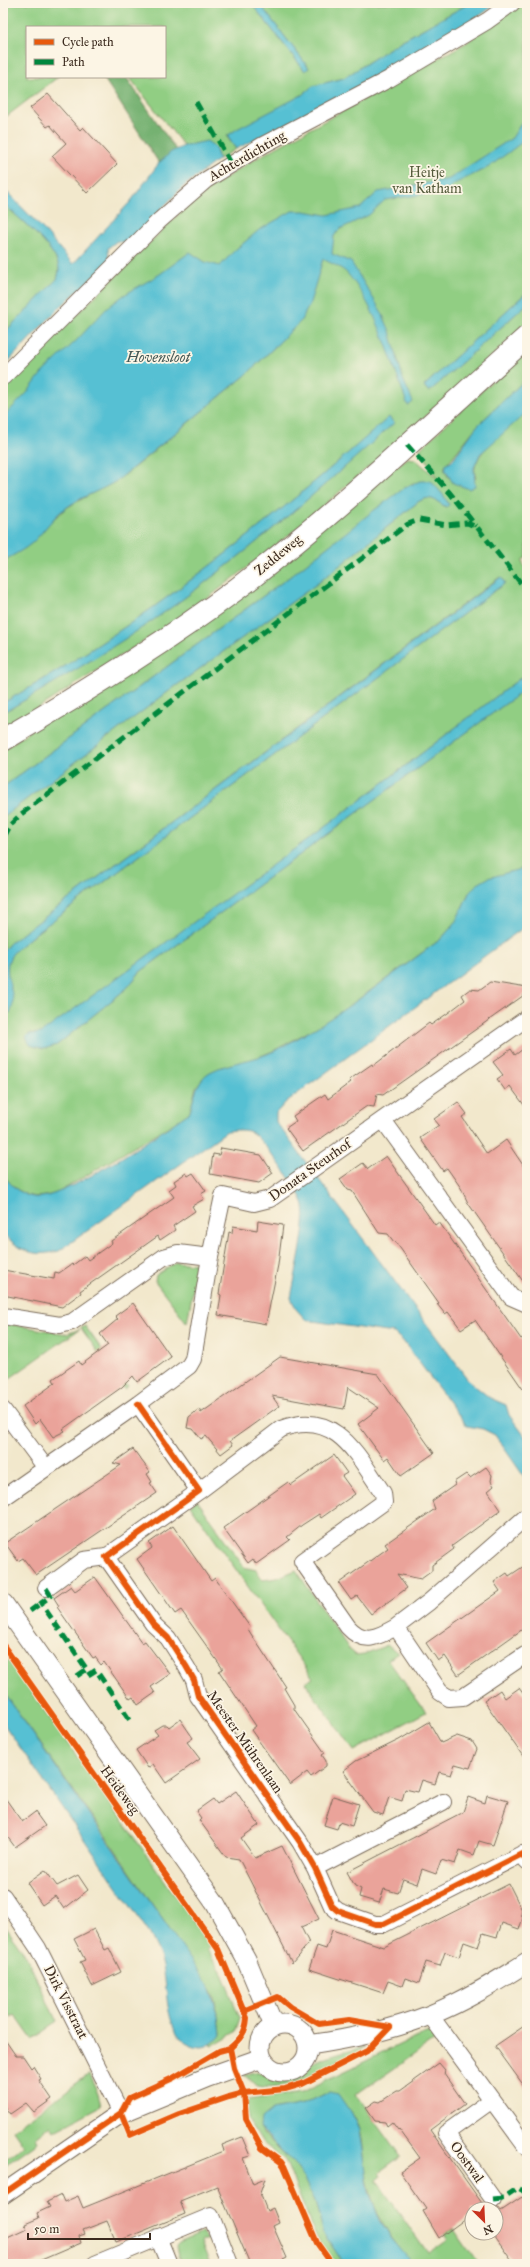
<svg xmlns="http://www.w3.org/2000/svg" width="530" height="2267" viewBox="0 0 530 2267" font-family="'IM FELL Great Primer',serif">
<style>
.green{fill:#91ce83;stroke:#667c50}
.forest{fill:#74b171;stroke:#586e48}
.water{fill:#56c0d3;stroke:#487578}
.building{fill:#eaa39a}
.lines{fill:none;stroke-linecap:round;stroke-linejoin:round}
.minor-casing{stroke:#7b6c5b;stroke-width:18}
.tertiary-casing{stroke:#7b6c5b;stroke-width:21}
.secondary-casing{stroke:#7b6c5b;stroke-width:24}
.minor{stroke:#fff;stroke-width:16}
.tertiary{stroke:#fff;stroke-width:19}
.secondary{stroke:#fff;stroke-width:22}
.quiet{stroke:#00873e;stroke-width:5;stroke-dasharray:10 5;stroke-linecap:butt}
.cycleway-casing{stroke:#fcf5e5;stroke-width:8}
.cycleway{stroke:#e8590c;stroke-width:6}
.labels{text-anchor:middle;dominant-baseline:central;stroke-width:3.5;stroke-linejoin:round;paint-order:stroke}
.street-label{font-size:14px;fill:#3b2a1e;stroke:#fcf5e5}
.park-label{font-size:14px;fill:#555b3c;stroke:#fcf5e5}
.water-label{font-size:15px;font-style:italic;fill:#435754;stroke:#fcf5e5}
</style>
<rect width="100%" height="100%" fill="#fcf5e5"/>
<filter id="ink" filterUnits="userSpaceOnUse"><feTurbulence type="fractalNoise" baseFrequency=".025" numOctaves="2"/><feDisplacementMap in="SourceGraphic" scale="8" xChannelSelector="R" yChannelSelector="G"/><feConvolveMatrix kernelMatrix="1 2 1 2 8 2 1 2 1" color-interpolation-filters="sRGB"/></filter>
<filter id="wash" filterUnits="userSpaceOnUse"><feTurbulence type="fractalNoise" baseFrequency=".012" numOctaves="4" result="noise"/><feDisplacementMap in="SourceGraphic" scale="16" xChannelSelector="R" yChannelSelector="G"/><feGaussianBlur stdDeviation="0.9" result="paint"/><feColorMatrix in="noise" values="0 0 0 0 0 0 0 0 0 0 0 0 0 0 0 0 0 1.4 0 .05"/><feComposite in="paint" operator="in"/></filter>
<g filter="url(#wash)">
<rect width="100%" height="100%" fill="#f2e8cc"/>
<path class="green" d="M3,3H251L305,71L309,68L259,3H470L401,41L344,78L313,86L302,95L227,137L236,149L219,159L215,147L207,142L184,146L129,77H165V27H27V77H58L3,119Z
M519,3H527V292L424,386L429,392L527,304V324L400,440L289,535L190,612L3,730V713C69,673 137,634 199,587C267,536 331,480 393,423L389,417C269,524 143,624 3,703V554L32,543L50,522L66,508L126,474L246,375L300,322L323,259L334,236L338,232L3,495V387L195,198L250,162L466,43Z
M3,203C19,219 48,241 57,261C60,267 59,273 57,279L3,334Z
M527,348V378L477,426L444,468L448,477L476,478C466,455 512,425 527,412V558L523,559V564L527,570V673L333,821L41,1034L31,1033L26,1037L57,1045L127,988L140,972L527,688V867L469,893L455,923L441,939L330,1020L273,1051L251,1060L209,1073L196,1087L190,1112L179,1120L59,1192C33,1202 20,1196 3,1175V1012H11C15,994 1,975 10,957C15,948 29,940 36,933L505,583L500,577L10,943L3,951V817L173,688L318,583L418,502C430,494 436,501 446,507L444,496L429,481L413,483L406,487L292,575L3,787V750L408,458L415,459L437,478L420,449Z
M176,1262L195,1264L197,1267L187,1323L155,1281L156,1275Z
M3,1323L67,1334L80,1329L3,1383Z
M85,1326L128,1386L124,1389L81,1328Z
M197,1500L244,1567L256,1570L263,1580L277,1578L296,1570L349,1649L356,1655L364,1654L388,1645L398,1653L388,1660L426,1712L354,1751L305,1683L313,1678L190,1505Z
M3,1652L211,1946L207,1949L221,1971L240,2018L235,2032L212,2046L211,2043L221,2034L219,2016L213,1994L110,1842L3,1691Z
M3,1923L26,1956L57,2022L32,2039L15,2015L11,2017L3,2006Z
M430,2033L435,2040L356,2095L401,2157L379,2173L381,2176L376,2180L428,2253L448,2239L444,2234L453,2228L478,2264H413C384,2233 371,2208 365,2166C363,2153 363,2133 357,2121C351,2110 338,2101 329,2092L304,2104L272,2110L262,2132L295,2165L303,2177L315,2202L324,2234L344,2264H336L316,2237L285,2160L263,2143L248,2119L247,2100L302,2092L403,2043Z
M368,2045C341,2060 291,2095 258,2086C254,2085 248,2078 244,2075C261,2067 269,2081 285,2080C299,2079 303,2071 313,2063C319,2057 358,2048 368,2045Z
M89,2074L98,2093L101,2106L54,2131L51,2126L36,2138L38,2142L11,2161L3,2169V2161L24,2146L13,2130Z
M202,2233L208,2239L201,2242L210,2264H186L178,2257L176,2246L179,2243Z"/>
<path class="forest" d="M103,77H126L176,150L159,163Z"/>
<path class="water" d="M251,3H259L309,68L305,71Z
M470,3H498L453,34L346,95L236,149L227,136L237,129L302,95L313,86L344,78L401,41Z
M527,114V134L521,143L489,167L454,184L446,191L385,200L369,215L340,229L334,236L332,254L351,262L381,311L390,331L403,379L413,402L408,406C391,361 378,309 347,273C341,267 330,263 323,259L309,306L300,322L246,375L118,480C101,491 82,496 66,508C52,517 44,532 32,543C24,550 12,556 3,561V417L27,393L42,373L76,341L107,308L124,295L160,274L190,252L205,262L220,266L234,251L259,230L292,211H304L327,215L360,208L378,192L449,179L512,138Z
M207,141L215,147L219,159L184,186L127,243L117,241L108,248L109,260L102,269L59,308L3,367V334L57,279C59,273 60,267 57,261C48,241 19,219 3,203V188L43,229L73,264L131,201L159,163L171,152L184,146Z
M527,292V304L429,392L424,386Z
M527,378V412L480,454L474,468L475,486L469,489L453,483L445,470L446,464L451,462L477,426Z
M389,417L394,423C331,480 267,536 199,587C138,634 69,674 3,713V703C143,624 269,524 389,417Z
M420,481H431L444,496L449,505L446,507C436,501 430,494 418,502L318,583L173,688L3,817V787L292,575L373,511L406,487Z
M501,577L505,583L36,933C28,940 16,948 11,956C0,975 20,996 10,1013L3,1012V951L10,943Z
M527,673V688L140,972L127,988L57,1045L43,1049L30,1045L26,1037L29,1034L41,1033L333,821Z
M527,867V925L286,1102L276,1113V1122L469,1381L490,1398L506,1405L509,1415L527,1439V1481L495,1435L483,1429L467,1426L403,1341L394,1333L306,1320L296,1309L291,1298C295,1275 307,1227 304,1206C303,1194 263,1139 251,1132C245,1129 234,1130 227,1131L59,1251C32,1257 23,1252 3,1234V1175C13,1187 24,1199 41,1197C70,1195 163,1131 190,1112C194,1098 196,1080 210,1072C229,1062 254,1061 274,1051C334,1021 386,979 441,939L455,923L469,893L476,885L488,878Z
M3,1691L209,1986L219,2016L221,2034C217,2040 209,2047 201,2047C165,2044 168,1997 164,1972C162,1958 156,1946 150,1934L3,1723Z
M329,2092L338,2094L356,2120L360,2129L369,2192L380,2221L391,2238L413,2264H344L324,2234L315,2202L303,2177L295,2165L260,2128L261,2119L272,2110L304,2104Z"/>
<g id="blocks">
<path class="building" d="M48,94L80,130L83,127L117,164L87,193L52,156L66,143L50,125L47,127L30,108Z
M490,982L527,988V993L383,1095L377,1094L374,1107L367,1106L303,1151L286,1128L296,1121L293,1116L325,1094L328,1099L351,1082L349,1080L372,1064L373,1066L429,1023L431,1025L448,1013L465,1000L462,995L470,989L479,990Z
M527,1046V1109L510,1086L505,1090L497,1079L503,1075L493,1062L511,1049L515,1055Z
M458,1102L467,1114L462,1117L487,1154L506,1140L527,1171V1287L468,1203L461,1188L447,1168L443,1171L420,1138L439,1125L434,1119Z
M221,1148L261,1155L273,1173L259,1183L210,1174L213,1154L219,1155Z
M386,1156L435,1225L439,1222L521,1339L527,1335V1395L475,1320L461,1329L448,1312L445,1314L437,1304L439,1303L395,1241L394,1242L388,1234L379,1233L352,1191L348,1190L340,1179L363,1163L368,1169Z
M186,1173L188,1176L193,1173L206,1191L201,1194L204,1199L192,1206L195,1211L173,1226L175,1230L160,1240L158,1236L80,1291L81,1293L62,1307L3,1295V1270L54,1279L55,1272L59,1273L72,1264L73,1265L85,1256L88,1260L112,1243L111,1241L174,1197L169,1190L176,1185L174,1181Z
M258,1221L283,1225L278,1265L266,1324L218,1315L221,1295L219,1294L229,1232L232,1233L233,1226L257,1230Z
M133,1303L171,1357L137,1382L133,1376L122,1387L63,1429L65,1431L53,1437L40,1419L35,1424L23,1406L55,1383L53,1379L79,1361L81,1365L108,1345L100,1334L118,1319L115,1316Z
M280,1357L378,1374L434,1453L401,1476L388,1457L384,1460L358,1424L379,1408L348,1387L344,1409L272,1396L279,1406L230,1441L233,1445L221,1454L206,1436L201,1439L193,1429L187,1428L189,1417L199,1409L201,1413Z
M133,1449L150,1472L147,1474L152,1482L150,1483L157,1493L36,1575L23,1558L18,1561L5,1543L121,1465L113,1463Z
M334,1455L347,1473L342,1476L355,1494L321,1518L319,1514L302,1525L287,1537L290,1540L256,1564L253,1559L248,1563L223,1528L288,1482L291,1485Z
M486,1467L492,1475L491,1481L494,1486L488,1491L501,1510L452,1546L454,1549L432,1565V1571L421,1579L397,1574L407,1588L371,1614L357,1596L351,1600L339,1583L388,1548L385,1544L435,1509L432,1501L455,1485L454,1482L466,1474L470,1478Z
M173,1526L211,1581L215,1578L250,1627L248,1629L251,1634L286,1687L284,1688L294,1705V1709L325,1753L322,1755L326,1761V1766L311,1777L307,1772L290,1785L251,1730L256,1726L219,1671L223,1669L181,1610L175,1614L137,1559L152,1548L149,1543Z
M527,1564V1626L458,1675L445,1656L438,1661L426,1643L500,1591L494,1582L507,1573L509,1576Z
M95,1577L142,1643L145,1641L170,1674L151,1687L155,1693L138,1705L133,1697L130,1699L104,1662L101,1665L95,1657L93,1658L57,1607L59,1606L54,1598L71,1586L75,1591Z
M519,1688L527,1699V1762L484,1701L500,1690L505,1698Z
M180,1719L193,1738L187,1742L200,1759L166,1783L153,1764L148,1768L136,1750L158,1735L154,1730L162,1725H167L169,1727Z
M429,1722L441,1743L457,1736L472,1741L477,1749L470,1768L455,1764L451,1775L439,1772L435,1784L422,1780L418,1792L405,1789L402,1801L389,1797L383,1815L373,1812L343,1771L356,1761L399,1740Z
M236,1791L259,1825L241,1838L255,1858L282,1846L319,1919L301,1927L309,1943L292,1963L239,1859L226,1857L199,1820L201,1818L196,1811L213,1799L217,1804Z
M3,1795L22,1822L35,1812L45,1826L15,1847L3,1831Z
M487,1795L508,1801L493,1845L479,1841L474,1855L460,1850L455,1864L441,1860L436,1874L422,1869L417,1884L403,1879L398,1893L384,1889L379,1903L359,1897L361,1889L355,1886L347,1872L463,1812L468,1797L485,1803Z
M333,1796L359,1804L352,1826L339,1822L337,1829L324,1825Z
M45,1870L57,1886L78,1875L88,1890L64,1909L55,1896L42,1905L27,1883Z
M509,1884L522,1910L521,1914L523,1918L519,1929L502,1923L497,1937L483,1933L478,1947L464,1942L459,1957L445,1952L440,1966L426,1962L419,1983L405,1978L402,1986L388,1981L383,1993L309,1969L317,1946L326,1949L332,1930L384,1947Z
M94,1929L105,1950L109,1948L121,1972L92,1986L80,1962L85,1960L74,1939Z
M527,2024V2090L495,2046Z
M3,2037L16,2056H23L31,2068L33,2066L41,2079L39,2080L52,2099L34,2112L26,2103L10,2114L3,2105Z
M439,2063L445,2070L444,2074L465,2104L430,2130L484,2206L480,2209H472V2214L439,2238L423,2211L426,2209L400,2172L420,2158L399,2129L398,2130L392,2122L387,2126L385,2122L375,2121L366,2108L376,2101L380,2102L397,2091H400Z
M242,2137L250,2156L243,2158L253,2184L265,2179L260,2193L267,2211L273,2208L279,2223L273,2226L287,2258L283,2260L284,2264H250L217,2186L180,2201L185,2214L116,2242L107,2221L83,2230L85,2234L79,2236L81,2243L32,2264H3V2240L27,2229L25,2224L39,2218L37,2213L50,2207L47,2202L61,2195L64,2202L78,2196L83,2208L224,2151L222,2145Z
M522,2197L527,2205V2264H514L492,2233H496V2209H492L498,2207L501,2211Z"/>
</g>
</g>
<g filter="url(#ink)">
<use href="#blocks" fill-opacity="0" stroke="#7b6c5b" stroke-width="1"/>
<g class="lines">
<g class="minor-casing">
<path id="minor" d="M3,377L159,221L206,180L263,145L389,79L487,21L512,3
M383,1120L511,1297L527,1304
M3,1316L60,1325L72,1322L164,1257L178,1253L210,1257
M138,1404L199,1491L106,1557L153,1624L168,1638L186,1666L194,1680L198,1696L300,1842L315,1868L332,1906L338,1911L375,1924H384L522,1854L527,1861
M3,1410L46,1468
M199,1491L281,1429C336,1408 357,1455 383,1493L384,1502L302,1561L348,1627C364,1645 378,1637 396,1627L440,1692L449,1698L463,1697L525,1655L527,1658
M3,1498L138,1404L189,1366L193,1359L210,1257L223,1196L254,1203L270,1199L527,1018
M46,1588L84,1560L106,1557
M396,1627L429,1602L527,1516
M315,1868L443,1802
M3,1896L38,1948L121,2113
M430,2015L527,2148
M492,2100L446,2133L493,2199
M158,2237L169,2264
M95,2264L211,2216L230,2264"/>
</g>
<g class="tertiary-casing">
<path id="tertiary" d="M3,1603L215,1903L246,1959L274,2026
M260 2048a24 24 0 1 1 48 0a24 24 0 1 1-48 0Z
M309,2045C350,2039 392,2030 430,2015C465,2001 496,1982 527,1962
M3,2194L121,2113L208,2077L262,2058"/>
</g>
<g class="secondary-casing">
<path id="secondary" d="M3,740C84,693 163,644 238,588C339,511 432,422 527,337"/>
</g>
<use href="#minor" class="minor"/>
<use href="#tertiary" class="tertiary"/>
<use href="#secondary" class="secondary"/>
<path class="quiet" d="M196,102L231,163
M407,445L450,493L476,526
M3,837L9,826L20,815L408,524L419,520L447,525L467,523L477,527L527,591
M46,1588L51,1596L41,1603L90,1674L96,1670L131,1722
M30,1611L41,1603
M77,1676L87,1669
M493,2199L503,2198L518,2188L527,2193"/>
<g class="cycleway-casing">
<path id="cycleway" d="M138,1404L199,1491L106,1557L153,1624L168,1638L186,1666L194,1680L198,1696L300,1842L315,1868L332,1906L338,1911L375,1924H384L522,1854L527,1861
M3,1645L218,1949L247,2018C246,2033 240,2039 230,2048L234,2068L244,2093L246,2119L262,2148L281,2162L284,2166L317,2243L332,2264
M230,2048L219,2051L173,2078L129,2098L121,2113L130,2135L179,2114L229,2097L244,2093L285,2089L302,2084L367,2051L390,2027L349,2020L319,2024L290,2007L278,1997L244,2011
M3,2194L121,2113"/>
</g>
<use href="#cycleway" class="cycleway"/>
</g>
</g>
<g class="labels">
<g class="street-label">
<text transform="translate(247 156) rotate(-30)">Achterdichting</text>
<text transform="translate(278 555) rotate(-39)">Zeddeweg</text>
<text transform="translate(310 1170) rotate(-35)">Donata Steurhof</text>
<text transform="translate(245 1742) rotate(55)">Meester Mührenlaan</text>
<text transform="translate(120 1790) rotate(54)">Heideweg</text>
<text transform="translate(66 2002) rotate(63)">Dirk Visstraat</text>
<text transform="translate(467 2162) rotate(54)">Oostwal</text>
</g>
<g class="park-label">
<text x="427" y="172">Heitje<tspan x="427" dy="16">van Katham</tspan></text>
</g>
<g class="water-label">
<text x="158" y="357">Hovensloot</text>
</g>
</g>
<rect width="530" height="2267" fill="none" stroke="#fcf5e5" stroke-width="16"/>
<rect x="26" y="26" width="140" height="52" fill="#fcf5e5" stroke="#afa495"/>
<rect x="34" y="39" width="20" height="6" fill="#e8590c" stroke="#afa495"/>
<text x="62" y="46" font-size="12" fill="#3b2a1e">Cycle path</text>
<rect x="34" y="59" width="20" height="6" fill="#00873e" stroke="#afa495"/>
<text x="62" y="66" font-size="12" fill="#3b2a1e">Path</text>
<g transform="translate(484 2221) rotate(156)"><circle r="19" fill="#fcf5e5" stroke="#afa495"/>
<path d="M0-3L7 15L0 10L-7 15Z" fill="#c8321e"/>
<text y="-6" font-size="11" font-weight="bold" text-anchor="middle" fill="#3b2a1e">N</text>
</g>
<path d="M28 2233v6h122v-6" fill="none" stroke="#3b2a1e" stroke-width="2"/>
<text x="34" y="2233" font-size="12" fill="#3b2a1e" stroke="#fcf5e5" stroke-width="3" paint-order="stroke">50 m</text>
</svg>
